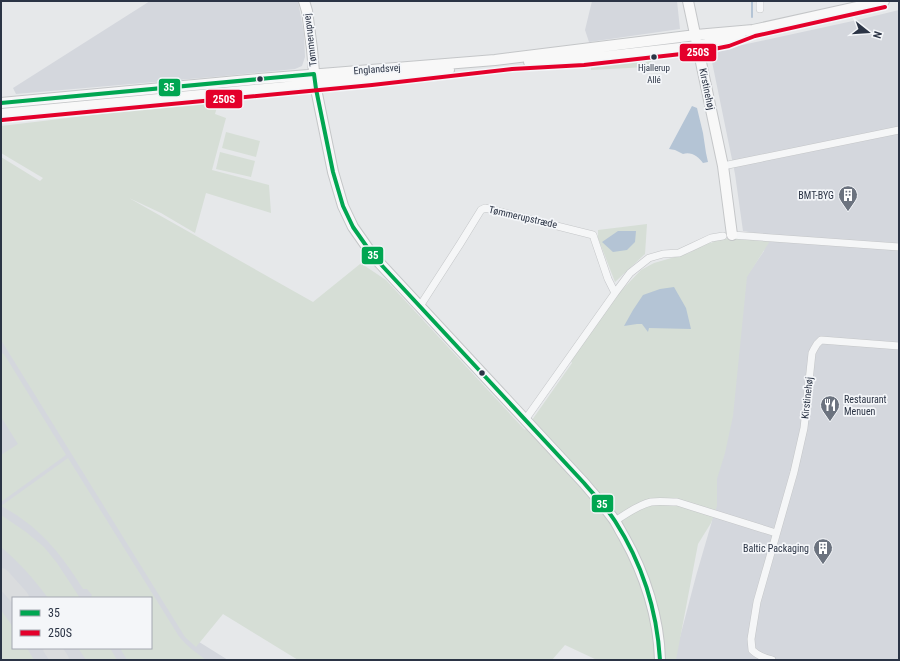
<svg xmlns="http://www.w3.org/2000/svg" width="900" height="661" viewBox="0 0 900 661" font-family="'Roboto Condensed',sans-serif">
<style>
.built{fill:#d4d7dd;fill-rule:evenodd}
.green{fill:#d6ded6}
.water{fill:#b4c4d5}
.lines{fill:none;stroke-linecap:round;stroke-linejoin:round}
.stream{stroke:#b4c4d5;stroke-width:2}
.taxiway{stroke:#dadcde;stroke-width:18}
.street-casing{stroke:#c4c6c8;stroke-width:8}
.secondary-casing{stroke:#c4c6c8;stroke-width:12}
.street{stroke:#f5f6f7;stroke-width:7}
.secondary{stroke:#f8f8f8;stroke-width:10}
.bus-1-casing{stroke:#f4f6f9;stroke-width:7}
.bus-2-casing{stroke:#f4f6f9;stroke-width:7}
.bus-1{stroke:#00a651;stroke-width:4}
.bus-2{stroke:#e4002b;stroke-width:4}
.bus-dot{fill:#2b3445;stroke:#f4f6f9;stroke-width:1.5}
.labels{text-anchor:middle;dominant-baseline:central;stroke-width:3.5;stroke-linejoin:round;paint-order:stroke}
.bus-label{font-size:9px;fill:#2b3445;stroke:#f4f6f9}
.street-label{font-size:10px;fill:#2b3445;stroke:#f4f6f9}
.poi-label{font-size:10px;fill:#2b3445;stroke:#f4f6f9;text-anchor:end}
.line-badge{stroke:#f4f6f9;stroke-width:1.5}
.badge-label{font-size:11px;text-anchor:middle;font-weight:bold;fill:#fff}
</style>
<rect width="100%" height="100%" fill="#e6e8ea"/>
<path class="built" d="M150,1H298L304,34L305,57L302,66L295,69L224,76L16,94L13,88Z
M592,1H677L680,29L589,42L585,30Z
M899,10V660H674L696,576L712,521L715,477L746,277L764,251L766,235L743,231L735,174L710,52L862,19Z
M1,339L188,635L228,660H1ZM13,598H151V648H13Z"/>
<path class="green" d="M637,60H652L647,67L591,70V64Z
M219,100L215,114L226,118L212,170L269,185L271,213L206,193L195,233L161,213L129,198L313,302L360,264L365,266L386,280L525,430L572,363L571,361L604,312L619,293L641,270L654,263L689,253L709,242L711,243L719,239H737L770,241L747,277L733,416L725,453L717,479V506L711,523L698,544L676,660H597L565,645L552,660H298L223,614L196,647L185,637L1,340V157L40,181L43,178L1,153V126Z
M226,132L260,141L256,157L222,148Z
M220,152L255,161L251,177L216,169Z
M647,224L645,254L615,282L598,238V230Z
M1,353L4,354L66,455L1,502V455L18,444L1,417Z
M68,458L175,630C182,643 194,651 206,660H127L120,648H151V598H90L92,595L87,589H83C67,563 48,537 22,519C16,514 8,510 1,506Z
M1,515L26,532L44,547L57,563L80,598H48C34,579 19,562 1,547Z
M1,610L13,627V648H27L34,660H1Z
M78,648H110L117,660H86Z"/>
<path class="water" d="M692,106L697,108L703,133L706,153L708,162L703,163C699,157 691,151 683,154L675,150L669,149Z
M618,231H636L635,242L627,250L613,252L602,242Z
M674,287L686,308L691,329L649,328L648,332L642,324H637L624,326L633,310L643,295L660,289Z"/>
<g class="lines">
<path class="stream" d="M752,1V17"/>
<path class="taxiway" d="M1,577L20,598
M52,648L60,660"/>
<g class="street-casing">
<path id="street" d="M760,1V9
M723,166L899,130
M732,235L899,247
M420,306L460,244L481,210L485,208L593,235L608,279L615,293
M525,420L615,293L630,273L649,258L663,254L679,253L692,247L711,238L723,236
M615,521C626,514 638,505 651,502C660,501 668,502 677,502L776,533
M772,660C764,658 758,656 752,650L751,639L757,602L794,472L804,428L812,353L814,349L817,344L821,340L899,346"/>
</g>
<g class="secondary-casing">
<path id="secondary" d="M304,1L307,11L312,49L315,84L333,172L343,206L353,227L374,257L584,483C594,495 606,508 615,521C618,526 621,532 624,537C645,574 659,618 660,660
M688,1L723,166L732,235
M529,62L583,59L698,46L727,40L740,35
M1,103L259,79L495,60L696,35L753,30L884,1
M1,114L371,79L449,70"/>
</g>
<use href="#street" class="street"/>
<use href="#secondary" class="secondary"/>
<g class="bus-1-casing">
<path id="bus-1" d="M1,103L314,74L316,89L333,172L343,206L353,227L374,257L584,483C594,495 606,507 615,521C642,563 657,611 660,660"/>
</g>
<g class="bus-2-casing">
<path id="bus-2" d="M2,120L372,85L512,69L584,65L699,52L729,46L755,36L885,7"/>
</g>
<use href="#bus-1" class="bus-1"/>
<use href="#bus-2" class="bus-2"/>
</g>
<defs>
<g id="building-pin" transform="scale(1)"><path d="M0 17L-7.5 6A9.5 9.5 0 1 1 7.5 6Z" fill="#6c737f" stroke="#f4f6f9"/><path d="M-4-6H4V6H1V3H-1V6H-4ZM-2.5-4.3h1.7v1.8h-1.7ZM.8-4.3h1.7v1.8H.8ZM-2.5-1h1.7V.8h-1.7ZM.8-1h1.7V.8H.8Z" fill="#fff"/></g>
<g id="restaurant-pin" transform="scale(1)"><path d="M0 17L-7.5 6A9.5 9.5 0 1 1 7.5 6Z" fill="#6c737f" stroke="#f4f6f9"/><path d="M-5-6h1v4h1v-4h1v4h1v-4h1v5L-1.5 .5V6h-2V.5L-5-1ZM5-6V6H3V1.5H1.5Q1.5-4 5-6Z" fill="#fff"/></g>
</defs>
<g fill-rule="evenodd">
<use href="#building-pin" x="848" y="195"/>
<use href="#restaurant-pin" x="830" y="405"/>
<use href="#building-pin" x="823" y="548"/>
</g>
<g class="bus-dot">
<circle cx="654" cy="57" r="3.5"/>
<circle cx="260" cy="79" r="3.5"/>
<circle cx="482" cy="373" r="3.5"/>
</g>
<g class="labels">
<g class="bus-label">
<text x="654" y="68">Hjallerup<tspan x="654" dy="12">Allé</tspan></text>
</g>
<g class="street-label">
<text transform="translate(310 40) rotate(-97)">Tømmerupvej</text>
<text transform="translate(377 69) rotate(-4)">Englandsvej</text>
<text transform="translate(707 89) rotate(78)">Kirstinehøj</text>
<text transform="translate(523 217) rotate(13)">Tømmerupstræde</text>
<text transform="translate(807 398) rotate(-84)">Kirstinehøj</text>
</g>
<g class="poi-label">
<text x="834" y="195">BMT-BYG</text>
<text x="844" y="399" text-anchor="start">Restaurant<tspan x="844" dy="12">Menuen</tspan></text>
<text x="809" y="548">Baltic Packaging</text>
</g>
</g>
<g class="line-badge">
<rect x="679" y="43" width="38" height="19" rx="4" fill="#e4002b"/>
<rect x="158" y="78" width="23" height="19" rx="4" fill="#00a651"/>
<rect x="205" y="89" width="38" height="20" rx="4" fill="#e4002b"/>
<rect x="361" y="246" width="23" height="19" rx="4" fill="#00a651"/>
<rect x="591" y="494" width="23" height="19" rx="4" fill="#00a651"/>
</g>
<g class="badge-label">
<text x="698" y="56">250S</text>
<text x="169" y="91">35</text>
<text x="224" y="103">250S</text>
<text x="373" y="259">35</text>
<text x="602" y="508">35</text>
</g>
<rect width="900" height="661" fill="none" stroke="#2b3445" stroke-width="4"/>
<rect x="12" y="597" width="140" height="52" fill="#f4f6f9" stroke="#a4a8b1"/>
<rect x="20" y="610" width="20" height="6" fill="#00a651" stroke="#a4a8b1"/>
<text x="48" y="617" font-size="12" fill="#2b3445">35</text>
<rect x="20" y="630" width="20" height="6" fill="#e4002b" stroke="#a4a8b1"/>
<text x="48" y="637" font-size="12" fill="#2b3445">250S</text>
<g transform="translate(868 32) rotate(107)" stroke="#f4f6f9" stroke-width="3" paint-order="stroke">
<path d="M0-3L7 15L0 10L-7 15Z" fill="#2b3445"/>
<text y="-6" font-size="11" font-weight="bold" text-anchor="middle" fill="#2b3445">N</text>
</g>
</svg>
